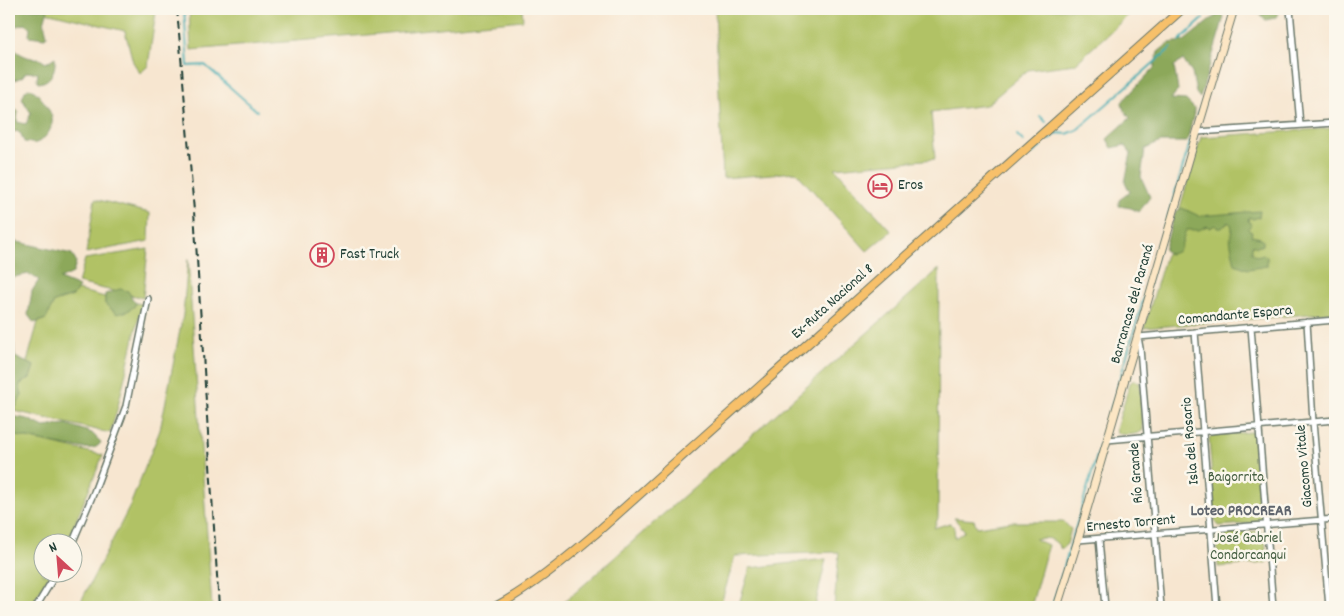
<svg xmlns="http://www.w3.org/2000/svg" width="1344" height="616" viewBox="0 0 1344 616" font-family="Dekko,sans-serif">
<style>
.green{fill:#b1c265;stroke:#68804c}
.forest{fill:#8ca85a;stroke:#567247}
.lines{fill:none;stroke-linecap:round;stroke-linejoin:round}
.stream{stroke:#39abb2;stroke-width:2}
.street-casing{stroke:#6b786b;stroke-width:8}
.secondary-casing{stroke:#6b786b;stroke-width:9}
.primary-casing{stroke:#6b786b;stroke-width:10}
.street{stroke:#fff;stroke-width:5}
.secondary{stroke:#fce6c4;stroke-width:7}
.primary{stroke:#f7c06b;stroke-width:8}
.rail{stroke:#1f3d34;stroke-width:2;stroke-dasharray:8 4;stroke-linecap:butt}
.labels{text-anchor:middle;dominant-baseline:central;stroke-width:5;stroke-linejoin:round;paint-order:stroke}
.poi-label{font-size:15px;fill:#1f3d34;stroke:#fbf7ec;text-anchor:start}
.street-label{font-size:15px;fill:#1f3d34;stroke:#fbf7ec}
.park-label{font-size:15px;fill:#445e40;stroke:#fbf7ec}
.neighbourhood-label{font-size:16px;font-weight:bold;fill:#5f656d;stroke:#fbf7ec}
</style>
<rect width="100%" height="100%" fill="#fbf7ec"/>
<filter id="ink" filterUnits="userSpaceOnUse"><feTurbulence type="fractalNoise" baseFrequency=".02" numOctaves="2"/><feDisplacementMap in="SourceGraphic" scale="10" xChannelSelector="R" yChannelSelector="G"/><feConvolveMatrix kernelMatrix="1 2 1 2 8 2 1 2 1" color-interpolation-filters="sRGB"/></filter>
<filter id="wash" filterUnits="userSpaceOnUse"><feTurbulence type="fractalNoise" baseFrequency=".0096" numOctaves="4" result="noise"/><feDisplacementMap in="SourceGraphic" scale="20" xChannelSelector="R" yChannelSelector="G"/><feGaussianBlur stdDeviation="1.12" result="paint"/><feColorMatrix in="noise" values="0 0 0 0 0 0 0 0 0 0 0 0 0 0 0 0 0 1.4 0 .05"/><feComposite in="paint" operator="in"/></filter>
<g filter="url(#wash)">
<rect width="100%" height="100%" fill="#f7e6d0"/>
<path class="green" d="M33,9H155L156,12L148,66L140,73L133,62L125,31Z
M189,9H522L523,20L367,35L191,50Z
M715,9H1135L1075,64L1028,70L986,105L931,112L935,159L835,168L891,231L867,251L796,172L723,178Z
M1335,128V312L1144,328L1201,137Z
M95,199L150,213L149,241L86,253Z
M148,249L143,298L78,283L85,259Z
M188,259L212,607H78L129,508L160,430L183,315Z
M939,269L938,518L934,528L950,523L954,527L955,538L965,531L954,518L974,520L977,527L1011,522H1064L1071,529L1067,544L1061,549C1055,538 1047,537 1035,539L1048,545L1031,607H834L839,552L735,556L720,607H559Z
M77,290L105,297V304L134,307L136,303L142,304L117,410L110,433L14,411L22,395L19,385L30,378L34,366L27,362L38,322L46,319L54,302L73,296Z
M1134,380L1140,383L1143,430C1138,435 1124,436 1117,433L1116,429L1130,383Z
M1251,432L1257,437L1263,519L1258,523L1219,526L1215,521L1209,438L1213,435Z
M9,434L103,455L67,543L42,544V574H50L30,607H9Z
M1260,531L1265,535L1267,563L1218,567L1217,536L1221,533Z
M826,559L815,607H738L750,568Z"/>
<path class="forest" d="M14,9H48L44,23L47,35L45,38L29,36L30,27L25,24L17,26L9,23V13L12,14Z
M1264,9H1279V13L1275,18L1266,20L1260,16Z
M1222,13L1224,17L1200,98L1196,93L1192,73L1183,60L1174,66L1178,90L1171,99L1186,100L1195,109L1187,142H1161L1145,149L1141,177L1150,197L1139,212L1131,208L1119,206V200L1130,192L1125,182L1131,153L1125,145L1112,148L1107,139L1130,118L1123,108L1122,102L1154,68L1158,52L1169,43L1184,41L1214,17Z
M9,42H12V47C17,53 30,60 38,58L46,63L55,57C56,69 52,82 38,83L37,79L38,73L26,72L22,77L12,81L9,90Z
M29,88C37,90 51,110 52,118C54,128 45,140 36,143C33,144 28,142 24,142L21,134L17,131L11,133L12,139L9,142V104L18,111L17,122L26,124L31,113L22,99L25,91Z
M1182,208L1199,216L1260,211L1259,217L1253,219L1249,217L1248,220L1252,225L1248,229L1252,232L1251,236L1261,238L1263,241V245L1257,247L1252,245V252L1256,256L1264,254L1267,257V266L1248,269L1235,264L1230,240L1232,229L1231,224L1228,222L1222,228H1217L1216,225L1209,228L1207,226L1199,230H1186C1181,241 1184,253 1169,254L1164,250L1175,212Z
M9,240L72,254L76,262L73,273L60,279L79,287L73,296L54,302L46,319L34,323L28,315L32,291L39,280L29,274L18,276L9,280Z
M120,289L128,291L132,298L136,303C132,311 125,312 117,314L105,304V294Z
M14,344L15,357L34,366L30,378L19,385L22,395L11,416L28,419L44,427L66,424L92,433L101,442C101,443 97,447 96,447C84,453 26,436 9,435V345Z"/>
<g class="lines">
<path class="stream" d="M184,9L188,66L205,65L257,111
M1211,13L1218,9
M1179,41L1203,19
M1040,116L1046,122
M1053,130L1057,133L1067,134L1077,130L1172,47
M1017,135L1024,142
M1049,140L1057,134
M1030,150L1033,153L1041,147
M1052,607L1200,109"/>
</g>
</g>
<g filter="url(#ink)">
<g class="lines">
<g class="street-casing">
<path id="street" d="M1290,9L1300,125
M1197,132L1335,123
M1307,322L1313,422L1329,607
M1251,327L1273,607
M1195,332L1217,607
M1107,440L1335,420
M1099,539L1105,607
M1078,540L1335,519
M72,544L94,492L126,406L148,299
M36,607L56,574
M1161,607L1140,348L1138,337L1335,320"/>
</g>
<g class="secondary-casing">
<path id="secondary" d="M1057,607L1078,540L1197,132L1234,9"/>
</g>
<g class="primary-casing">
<path id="primary" d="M495,607C532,587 563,561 595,534L1182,9"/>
</g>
<use href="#street" class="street"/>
<use href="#secondary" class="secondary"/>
<use href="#primary" class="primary"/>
<path class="rail" d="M177,9L194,211L219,607"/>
</g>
</g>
<defs>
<g id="hotel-ring" transform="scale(1.25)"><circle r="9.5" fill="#fbf7ec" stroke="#d1495b" stroke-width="1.5"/><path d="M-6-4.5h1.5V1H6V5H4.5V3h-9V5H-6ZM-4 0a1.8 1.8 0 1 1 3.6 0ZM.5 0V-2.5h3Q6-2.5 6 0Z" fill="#d1495b"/></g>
<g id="building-ring" transform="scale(1.25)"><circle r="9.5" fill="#fbf7ec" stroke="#d1495b" stroke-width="1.5"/><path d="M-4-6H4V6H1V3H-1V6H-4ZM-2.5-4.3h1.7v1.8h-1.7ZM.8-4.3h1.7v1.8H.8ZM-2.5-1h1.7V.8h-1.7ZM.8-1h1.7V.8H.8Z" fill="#d1495b"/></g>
</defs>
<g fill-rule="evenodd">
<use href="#hotel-ring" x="880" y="186"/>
<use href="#building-ring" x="322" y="255"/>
</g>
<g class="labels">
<g class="poi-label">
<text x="898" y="186">Eros</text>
<text x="340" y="255">Fast Truck</text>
</g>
<g class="street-label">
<text transform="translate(833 302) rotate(-42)">Ex-Ruta Nacional 8</text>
<text transform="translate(1133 304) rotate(-74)">Barrancas del Paraná</text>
<text transform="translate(1235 316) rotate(-5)">Comandante Espora</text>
<text transform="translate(1191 441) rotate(-95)">Isla del Rosario</text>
<text transform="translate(1305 466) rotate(-95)">Giacomo Vitale</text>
<text transform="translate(1137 473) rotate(-94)">Río Grande</text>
<text transform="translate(1131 524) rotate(-5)">Ernesto Torrent</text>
</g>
<g class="park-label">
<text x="1236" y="478">Baigorrita</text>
<text x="1248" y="539">José Gabriel<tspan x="1248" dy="17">Condorcanqui</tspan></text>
</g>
<g class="neighbourhood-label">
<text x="1241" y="511">Loteo PROCREAR</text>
</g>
</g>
<rect width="1344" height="616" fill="none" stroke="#fbf7ec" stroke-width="30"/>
<g transform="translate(58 558) rotate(334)"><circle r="24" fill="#fbf7ec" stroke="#a3ada2"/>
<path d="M0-4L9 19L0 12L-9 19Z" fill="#d1495b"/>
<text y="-8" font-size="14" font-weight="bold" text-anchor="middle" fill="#1f3d34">N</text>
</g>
</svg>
